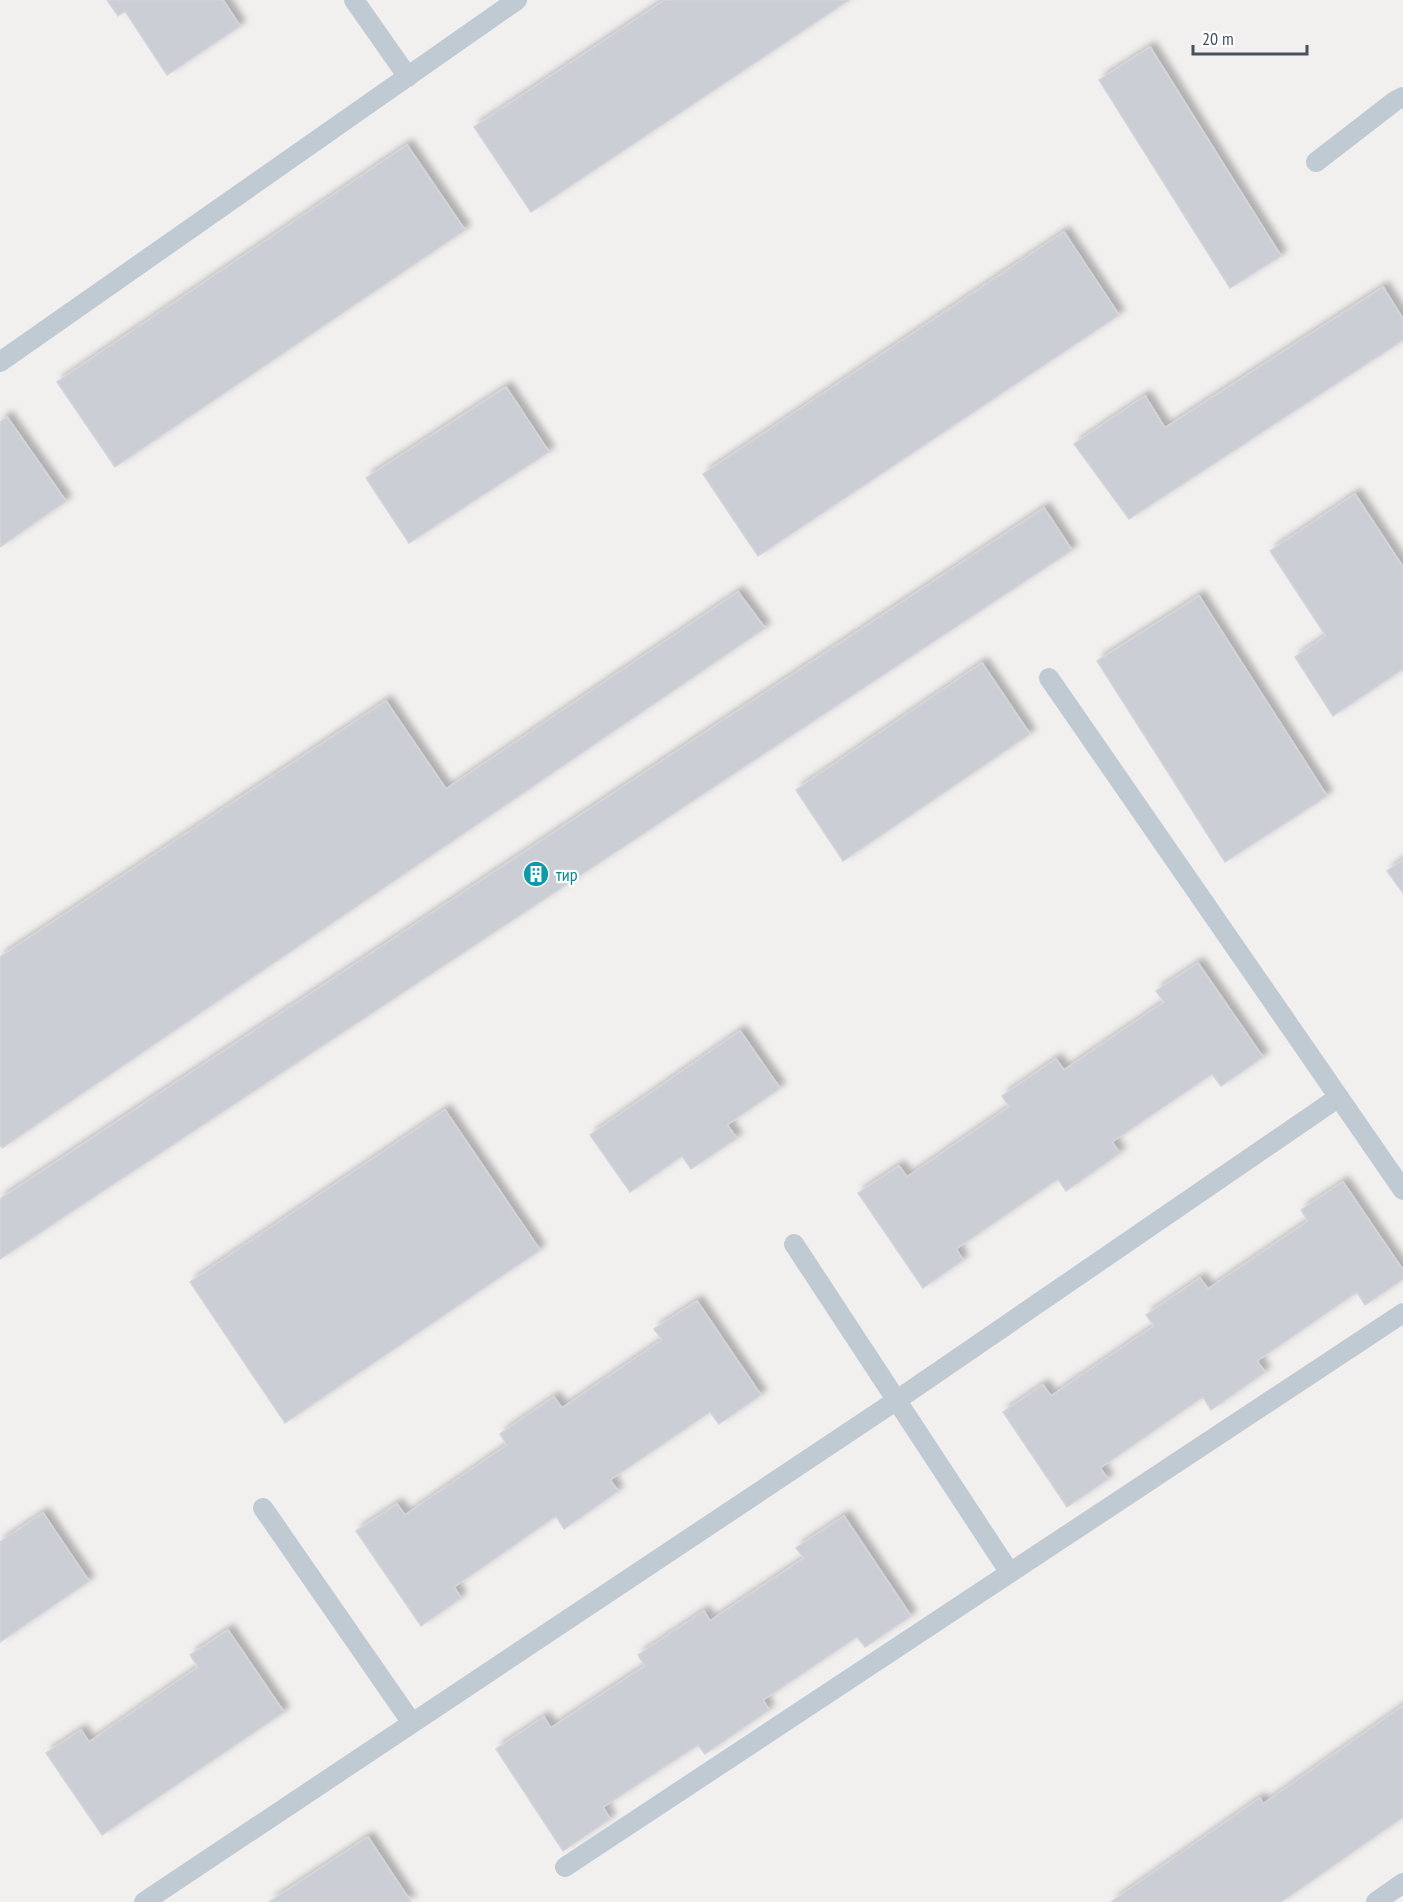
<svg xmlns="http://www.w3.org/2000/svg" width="1403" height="1902" viewBox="0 0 1403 1902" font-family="'PT Sans Narrow',sans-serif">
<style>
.building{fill:#cbced4;stroke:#d3d5db;stroke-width:1.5;filter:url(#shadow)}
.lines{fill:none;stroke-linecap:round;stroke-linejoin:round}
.lane{stroke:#bfcad2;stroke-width:20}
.labels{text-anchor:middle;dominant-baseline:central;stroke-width:4.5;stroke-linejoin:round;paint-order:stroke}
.culture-label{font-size:18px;fill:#0d838f;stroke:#fff;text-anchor:start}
</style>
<defs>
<filter id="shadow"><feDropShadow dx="5.5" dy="-5.5" stdDeviation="3" flood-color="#0004"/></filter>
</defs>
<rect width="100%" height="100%" fill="#f2efef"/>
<path class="building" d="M107,0H223L240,26L167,75L125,11L118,16Z
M665,0H849L531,212L474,127Z
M1150,47L1281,256L1230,288L1099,80Z
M407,145L465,230L115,467L57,382Z
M1064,232L1119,315L758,556L703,474Z
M1383,287L1403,319V340L1129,519L1074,444L1145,396L1165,428Z
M506,387L549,452L409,543L366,478Z
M7,417L66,501L0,547V422Z
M1355,494L1403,567V669L1333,716L1295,657L1326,636L1270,551Z
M1044,508L1072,550L0,1259V1199Z
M738,592L765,628L2,1148L0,1145V957L386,701L446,789Z
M1199,596L1327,796L1225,862L1097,661Z
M982,663L1030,734L843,861L796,790Z
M1403,860V893L1387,871Z
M1198,963L1263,1057L1221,1086L1212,1074L1112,1142L1120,1153L1066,1191L1058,1179L956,1249L963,1260L923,1288L858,1193L899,1166L907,1177L1009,1107L1002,1096L1056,1059L1064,1070L1164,1002L1156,991Z
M740,1031L780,1088L727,1125L737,1138L691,1169L682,1156L630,1192L590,1135Z
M445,1110L540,1250L285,1423L190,1282Z
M1343,1182L1403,1270V1279L1365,1305L1357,1292L1257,1361L1265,1372L1211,1410L1203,1397L1100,1468L1108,1479L1067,1507L1003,1412L1043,1385L1051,1396L1154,1326L1146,1315L1200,1278L1208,1289L1308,1221L1301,1210Z
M697,1301L761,1395L719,1424L710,1412L610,1480L618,1491L564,1529L556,1516L454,1587L461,1598L421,1626L356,1531L397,1504L405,1515L507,1445L500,1434L554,1397L562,1408L662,1340L654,1329Z
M43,1513L89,1581L0,1642V1542Z
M844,1516L911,1616L865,1647L857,1637L763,1700L769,1710L705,1754L698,1745L603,1807L610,1819L563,1851L496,1749L544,1717L551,1728L645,1666L638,1655L704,1611L710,1621L804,1558L796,1548Z
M228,1630L284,1712L102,1835L46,1753L81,1730L89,1742L198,1667L190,1655Z
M1403,1706V1817L1281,1902H1111L1260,1798L1263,1804Z
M368,1837L411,1902H269Z"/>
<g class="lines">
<path class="lane" d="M354,0L408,77
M1316,162L1395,101L1403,97
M0,362L517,0
M1049,678L1403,1190
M794,1244L1010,1573
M263,1508L412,1723
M565,1867L1403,1313
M144,1902L897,1400L1339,1097
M1376,1902L1403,1883"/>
</g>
<defs>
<g id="building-disc" transform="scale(1.35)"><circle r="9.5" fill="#0f9aa8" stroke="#fff"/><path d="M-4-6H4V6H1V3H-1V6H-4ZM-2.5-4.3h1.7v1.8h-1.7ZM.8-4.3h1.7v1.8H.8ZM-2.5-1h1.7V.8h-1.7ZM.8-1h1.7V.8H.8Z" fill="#fff"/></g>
</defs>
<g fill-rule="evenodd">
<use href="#building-disc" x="536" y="874"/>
</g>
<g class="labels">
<g class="culture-label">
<text x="556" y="874">тир</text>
</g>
</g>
<path d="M1193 45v9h114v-9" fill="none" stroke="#46535e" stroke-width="3"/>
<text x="1202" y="45" font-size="18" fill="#46535e" stroke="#ffffff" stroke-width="4.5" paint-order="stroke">20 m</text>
</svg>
